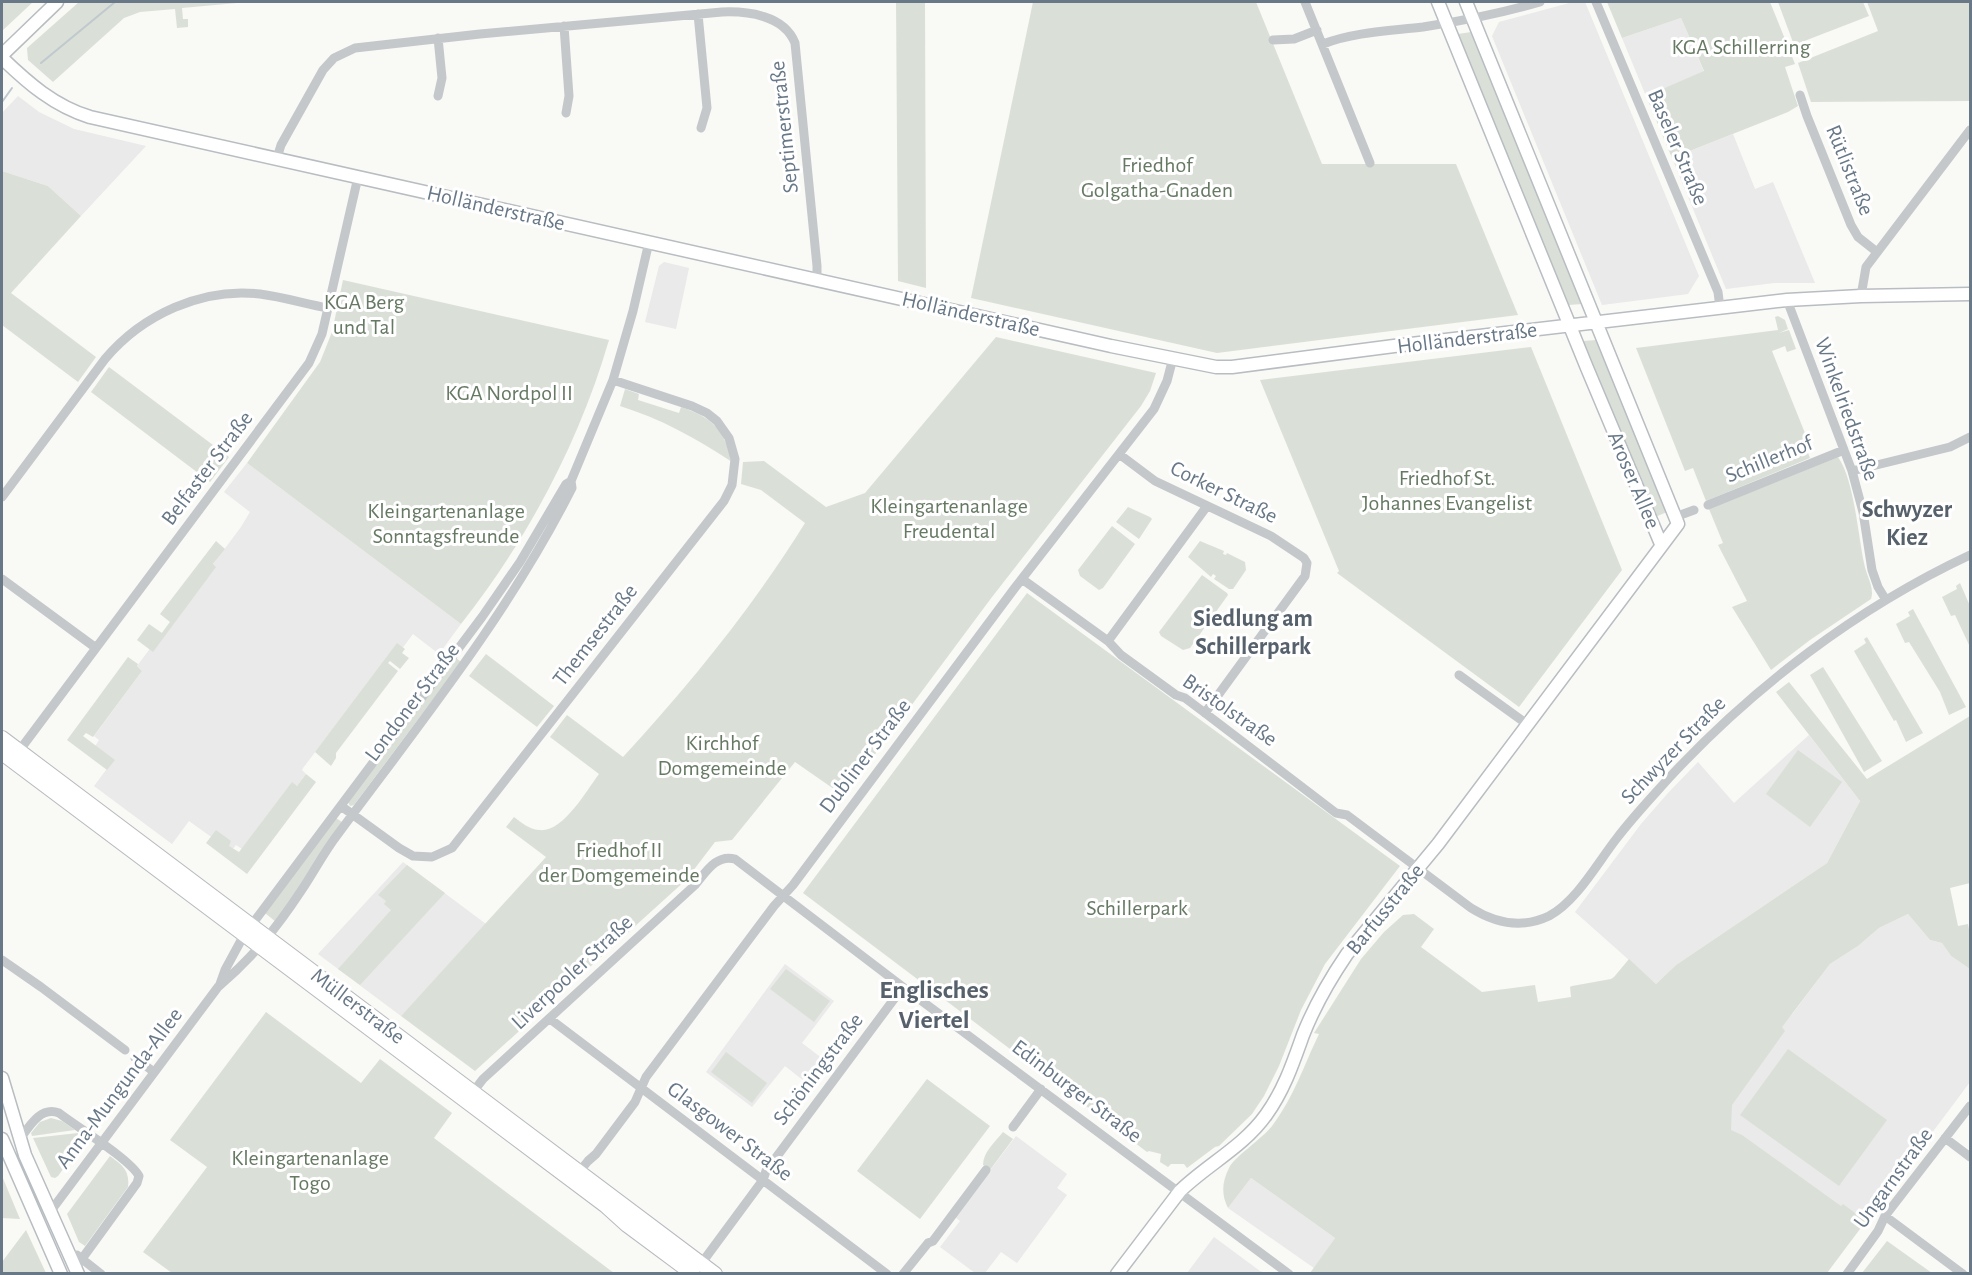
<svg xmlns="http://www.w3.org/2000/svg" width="1972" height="1275" viewBox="0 0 1972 1275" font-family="'Alegreya Sans',sans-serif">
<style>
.built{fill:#e9eae9}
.green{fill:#dae0d7}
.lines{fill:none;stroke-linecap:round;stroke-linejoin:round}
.stream{stroke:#bfc9ce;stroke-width:2}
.secondary-casing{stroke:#b8bdc2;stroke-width:15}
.primary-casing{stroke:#b7bbbf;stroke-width:16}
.street{stroke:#c4c8cb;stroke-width:9}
.secondary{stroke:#fff;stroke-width:12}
.primary{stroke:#fff;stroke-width:14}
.labels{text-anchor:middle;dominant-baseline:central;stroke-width:6;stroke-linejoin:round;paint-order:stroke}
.park-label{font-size:22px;fill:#667963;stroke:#fff}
.street-label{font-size:22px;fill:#687887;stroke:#fff}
.neighbourhood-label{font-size:24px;font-weight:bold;fill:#56616c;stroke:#fff}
.quarter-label{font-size:26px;font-weight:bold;fill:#56616c;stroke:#fff}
</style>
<rect width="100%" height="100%" fill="#f9f9f6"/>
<path class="built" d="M1573,2H1585L1699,276L1688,294L1602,305L1492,36L1499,22Z
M1681,18L1704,72L1646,96L1622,38Z
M18,96L39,112L74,129L146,146L81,216L48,186L2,171V113Z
M1733,134L1755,189L1773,182L1815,283H1774L1726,289L1672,158Z
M664,262L689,268L676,329L645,322L659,266Z
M247,463L461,624L439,654L413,634L401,650L396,646L303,768L302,770L306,774L297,786L292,783L242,849L236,845L231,851L189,821L172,844L94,786L112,762L94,748L99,740L94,736L142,671L137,666L241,527L250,512L224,492Z
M1809,735L1860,801L1827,863L1676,965L1656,984L1575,912L1641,824L1668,793L1698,762L1734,803Z
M403,862L486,924L401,1016L318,954Z
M1908,914L1930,940L1942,943L1951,956L1970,969V1082L1866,1221L1843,1205L1841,1206L1773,1213L1703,1094L1793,1013L1830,964L1858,946L1879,928Z
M785,964L834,1001L802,1043L831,1065L813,1088L785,1066L752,1107L706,1072Z
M1016,1136L1067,1174L1057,1188L1067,1195L1017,1263L1001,1252L985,1273H975L940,1247L960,1221L955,1217Z
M1251,1178L1335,1238L1314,1268L1228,1208Z
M1214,1237L1260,1271L1265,1273H1187Z"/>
<path class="green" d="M2,2H33L2,31Z
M79,2H248L182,8L183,19H188V27L177,28L175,9L140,12L124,18L53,82L28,60L27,48Z
M896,2H925L926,288L898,281Z
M1033,2H1256L1322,164H1456L1518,315L1217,353L971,298Z
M1607,2H1770L1795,64L1785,67L1798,106L1788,112L1672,158L1646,96L1704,71L1681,18L1622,38Z
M1778,2H1863L1869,16L1794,45Z
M1867,2H1970V101L1811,102L1798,63L1878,31Z
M1471,32L1582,304L1569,305L1458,34Z
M2,171L48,186L81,216L11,293L96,357L78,382L2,325Z
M343,280L609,340C579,443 527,540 461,624L247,463L320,362L332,332Z
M1778,316L1785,320L1788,329L1779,333L1789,330L1796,349L1787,352L1785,346L1772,351L1807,438L1803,440L1810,458L1706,501L1693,468L1685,471L1636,348L1778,330L1775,317Z
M996,337L1156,373L1150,391L1141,406L992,597L844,796L795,762L732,840L715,842L686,880L475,1071L401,1016L546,857L506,827L514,817C522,823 529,829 539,830C563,833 586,791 599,774L550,737L567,715L623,757C690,684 752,608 805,523L761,490L741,484L743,462L764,461L826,507L865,493Z
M1596,340L1667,512L1655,517L1583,341Z
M1531,347L1622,570L1519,707L1337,573L1339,571L1260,380Z
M109,367L229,457L210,482L91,392Z
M625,389L639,394L638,400L679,413L681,407C713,418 724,429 732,462C696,438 661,419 620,406Z
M1838,457C1854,479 1858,535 1864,563C1866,575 1875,588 1871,599L1810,640L1771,670L1732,607L1747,601L1718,545L1723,543L1709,509Z
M1128,507L1150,517L1152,519L1139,539L1116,522Z
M1112,526L1135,544L1103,588L1099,590L1080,576L1078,570Z
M216,541L225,549L213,564L216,567L153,652L137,640L149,624L162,633L170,622L160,614Z
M1200,541L1224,551L1223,554L1226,555L1227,553L1245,562L1246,570L1233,589H1229L1214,579L1216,576L1213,574L1211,577L1188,557Z
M1202,575L1227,593L1228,595L1190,648L1183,650L1161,636L1159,632Z
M1960,583L1970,606V647L1955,615L1951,616L1942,597L1957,589L1956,586Z
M1027,593L1400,866L1325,964L1301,1010L1279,1066L1264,1096L1252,1114L1219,1146L1215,1147L1187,1168L1184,1164H1171L1168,1167L1160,1162L1161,1154L1149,1151L1147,1152L803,893Z
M1913,609L1966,707L1949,715L1940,692L1909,642L1905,643L1896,624L1910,616L1908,612Z
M1867,637L1923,733L1906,742L1896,720L1894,721L1854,651L1866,643L1864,639Z
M397,643L405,649L402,653L409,658L400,669L390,661L388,663L398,671L336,753V758L331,766L315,752Z
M486,654L554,706L537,727L469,676Z
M128,657L138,664L137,666L142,671L93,737L86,733L83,736L115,760L107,770L67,740Z
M456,658L461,662L354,805L350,806L348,802Z
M1823,667L1882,761L1864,772L1810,675Z
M1789,682L1867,779L1970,716V883L1950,888L1958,926L1968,924L1970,935V969L1951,956L1942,943L1930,940L1908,914L1879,928L1858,946L1830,964L1782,1027L1785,1031L1732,1105L1731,1130L1742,1135L1841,1206L1843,1204L1866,1221L1827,1273H1310L1335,1238L1251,1178L1228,1208C1221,1194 1222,1182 1229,1168C1234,1157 1263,1138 1272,1126C1295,1095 1303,1067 1319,1034L1314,1033L1361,959L1384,932L1403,915L1414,914L1434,929L1421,947L1482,992L1535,985L1538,1002L1571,997L1570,987L1572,986L1611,979L1614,977L1629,959L1656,984L1676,965L1827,863L1860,801L1776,692Z
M1798,750L1842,782L1810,827L1766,794Z
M306,774L316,782L247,874L206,843L216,830L231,841L229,846L239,852L292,782L297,786Z
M336,818L342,822L276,922L265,913Z
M407,865L445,893L360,985L338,969L391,910L384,904L386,901L378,895Z
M786,969L830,1001L814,1022L770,989Z
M266,1012L361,1083L380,1059L452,1113L434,1138L614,1273H172L143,1252L207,1167L170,1140Z
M1788,1049L1887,1120L1839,1186L1740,1115Z
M726,1052L767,1083L752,1103L711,1072Z
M927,1079L990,1126L920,1219L857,1171Z
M51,1118L62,1121L75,1130L32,1136L31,1133L40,1122Z
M1003,1132L1013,1139L990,1170L983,1165C983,1152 995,1142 1003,1132Z
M78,1133L86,1138L58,1176L55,1178L51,1177L33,1138Z
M110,1156C122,1165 130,1170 128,1187L85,1246L79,1242L67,1214Z
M2,1176L20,1219L2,1218Z
M26,1230L46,1273H2V1262Z
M1887,1241L1932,1273H1862Z"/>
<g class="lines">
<path class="stream" d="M41,63L115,2
M2,102L12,88"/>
<g class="secondary-casing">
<path id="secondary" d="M1438,2L1587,368L1661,544
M2,55L57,2
M2,58C28,83 54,106 90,117L1111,346L1216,367H1232L1394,346L1787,300L1861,296L1970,294
M2,1078L25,1155L78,1274
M2,1139L61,1274
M1117,1274L1180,1191C1208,1164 1243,1147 1266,1115C1284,1090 1293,1063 1303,1035C1314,1007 1330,979 1347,954L1438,844L1678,524L1466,2"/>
</g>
<g class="primary-casing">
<path id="primary" d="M2,738L715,1274
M2,753L606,1206L627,1225L693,1274"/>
</g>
<path class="street" d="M1305,2L1370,163
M1596,2L1718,292L1720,308
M698,14L707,108L701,128
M564,26L569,96L566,113
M438,38L442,78L438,96
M1273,40L1294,39L1317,30
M1323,44C1354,32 1389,31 1423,27C1462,21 1502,13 1540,2
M1800,95L1807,116L1851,225L1858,237L1877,252
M277,158L281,145L323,70L334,58L355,48L480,34L722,12C747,11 784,15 795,43L817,266V279
M1861,296L1866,267L1970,130
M1787,300L1852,471L1863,512L1872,570L1878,587L1886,600
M1119,454L1155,481L1271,536L1304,558L1307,563L1305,576L1205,713
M1852,471L1950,447L1970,437
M2,497L105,359C142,315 202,287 260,294C283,297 306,304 328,308
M1708,505L1844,450
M1675,517L1694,510
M2,579L96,648
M1022,579L1108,641L1121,655L1176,695L1185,698L1205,713L1336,813L1347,815L1471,908C1495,923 1522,929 1549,916C1577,901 1598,862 1617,838C1633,817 1651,798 1668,779C1753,687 1857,608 1970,555
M1108,641L1207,506
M1459,675L1527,724
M19,751L309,363L322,334L358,177
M341,806L399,848L413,856L432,857L452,848L724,501L732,485L735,459L729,438L717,421L707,413L692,406L613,380
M2,960L41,987L125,1050
M220,984L225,970L244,935L482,617L520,562L566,484L571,481
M550,1019L887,1274
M135,1058L154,1072
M473,1092L483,1079L695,885C706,872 716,854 735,859L903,987L1289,1274
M1013,1127L1041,1089
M1945,1138L1970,1157
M20,1139C30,1125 41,1106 59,1113C77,1127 130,1159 139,1176L137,1183L76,1267
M579,1172L588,1161L596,1154L635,1102L646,1077L774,906L793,885L1014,589L1154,409L1167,381L1173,358
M50,1212L218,987C253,957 276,929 301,891C314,872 324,852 338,834C421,722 509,613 572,488L571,481L613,380L633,311L649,242
M1885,1216L1963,1274
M77,1255L101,1274
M698,1268L763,1180L766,1171L903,987
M903,1274L928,1243L933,1241L986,1170
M1847,1274L1878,1231L1885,1216L1970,1106"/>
<use href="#secondary" class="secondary"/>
<use href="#primary" class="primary"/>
</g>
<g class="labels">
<g class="park-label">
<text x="1741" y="47">KGA Schillerring</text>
<text x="1157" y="165">Friedhof<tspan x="1157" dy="25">Golgatha-Gnaden</tspan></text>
<text x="364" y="302">KGA Berg<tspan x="364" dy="25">und Tal</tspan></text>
<text x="509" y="393">KGA Nordpol II</text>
<text x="1447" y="478">Friedhof St.<tspan x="1447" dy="25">Johannes Evangelist</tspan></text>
<text x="949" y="506">Kleingartenanlage<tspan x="949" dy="25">Freudental</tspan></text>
<text x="446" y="511">Kleingartenanlage<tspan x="446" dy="25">Sonntagsfreunde</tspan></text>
<text x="722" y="743">Kirchhof<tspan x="722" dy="25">Domgemeinde</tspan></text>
<text x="619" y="850">Friedhof II<tspan x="619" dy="25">der Domgemeinde</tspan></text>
<text x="1137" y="908">Schillerpark</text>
<text x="310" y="1158">Kleingartenanlage<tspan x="310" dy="25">Togo</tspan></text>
</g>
<g class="street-label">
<text transform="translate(784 127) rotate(-96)">Septimerstraße</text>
<text transform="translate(1678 147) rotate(67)">Baseler Straße</text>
<text transform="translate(1850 170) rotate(68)">Rütlistraße</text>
<text transform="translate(496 208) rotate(13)">Holländerstraße</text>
<text transform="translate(971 314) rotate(13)">Holländerstraße</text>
<text transform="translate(1467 338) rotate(-7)">Holländerstraße</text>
<text transform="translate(1847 409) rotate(70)">Winkelriedstraße</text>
<text transform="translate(1769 459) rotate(-22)">Schillerhof</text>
<text transform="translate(207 468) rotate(-53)">Belfaster Straße</text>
<text transform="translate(1634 480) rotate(67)">Aroser Allee</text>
<text transform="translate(1224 492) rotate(26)">Corker Straße</text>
<text transform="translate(595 635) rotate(-52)">Themsestraße</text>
<text transform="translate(412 702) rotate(-53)">Londoner Straße</text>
<text transform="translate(1230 710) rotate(35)">Bristolstraße</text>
<text transform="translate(1673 750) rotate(-46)">Schwyzer Straße</text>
<text transform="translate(865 756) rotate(-53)">Dubliner Straße</text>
<text transform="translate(1385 909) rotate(-51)">Barfusstraße</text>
<text transform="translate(572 972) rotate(-43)">Liverpooler Straße</text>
<text transform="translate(358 1006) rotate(37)">Müllerstraße</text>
<text transform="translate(818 1069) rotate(-53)">Schöningstraße</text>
<text transform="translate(119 1088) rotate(-53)">Anna-Mungunda-Allee</text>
<text transform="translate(1077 1091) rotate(37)">Edinburger Straße</text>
<text transform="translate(730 1131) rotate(37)">Glasgower Straße</text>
<text transform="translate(1893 1178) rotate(-54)">Ungarnstraße</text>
</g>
<g class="neighbourhood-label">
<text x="1907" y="510">Schwyzer<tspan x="1907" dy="28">Kiez</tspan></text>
<text x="1253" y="619">Siedlung am<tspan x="1253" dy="28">Schillerpark</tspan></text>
</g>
<g class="quarter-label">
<text x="934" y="990">Englisches<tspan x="934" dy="30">Viertel</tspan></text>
</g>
</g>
<rect width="1972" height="1275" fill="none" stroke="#687887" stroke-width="6"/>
</svg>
